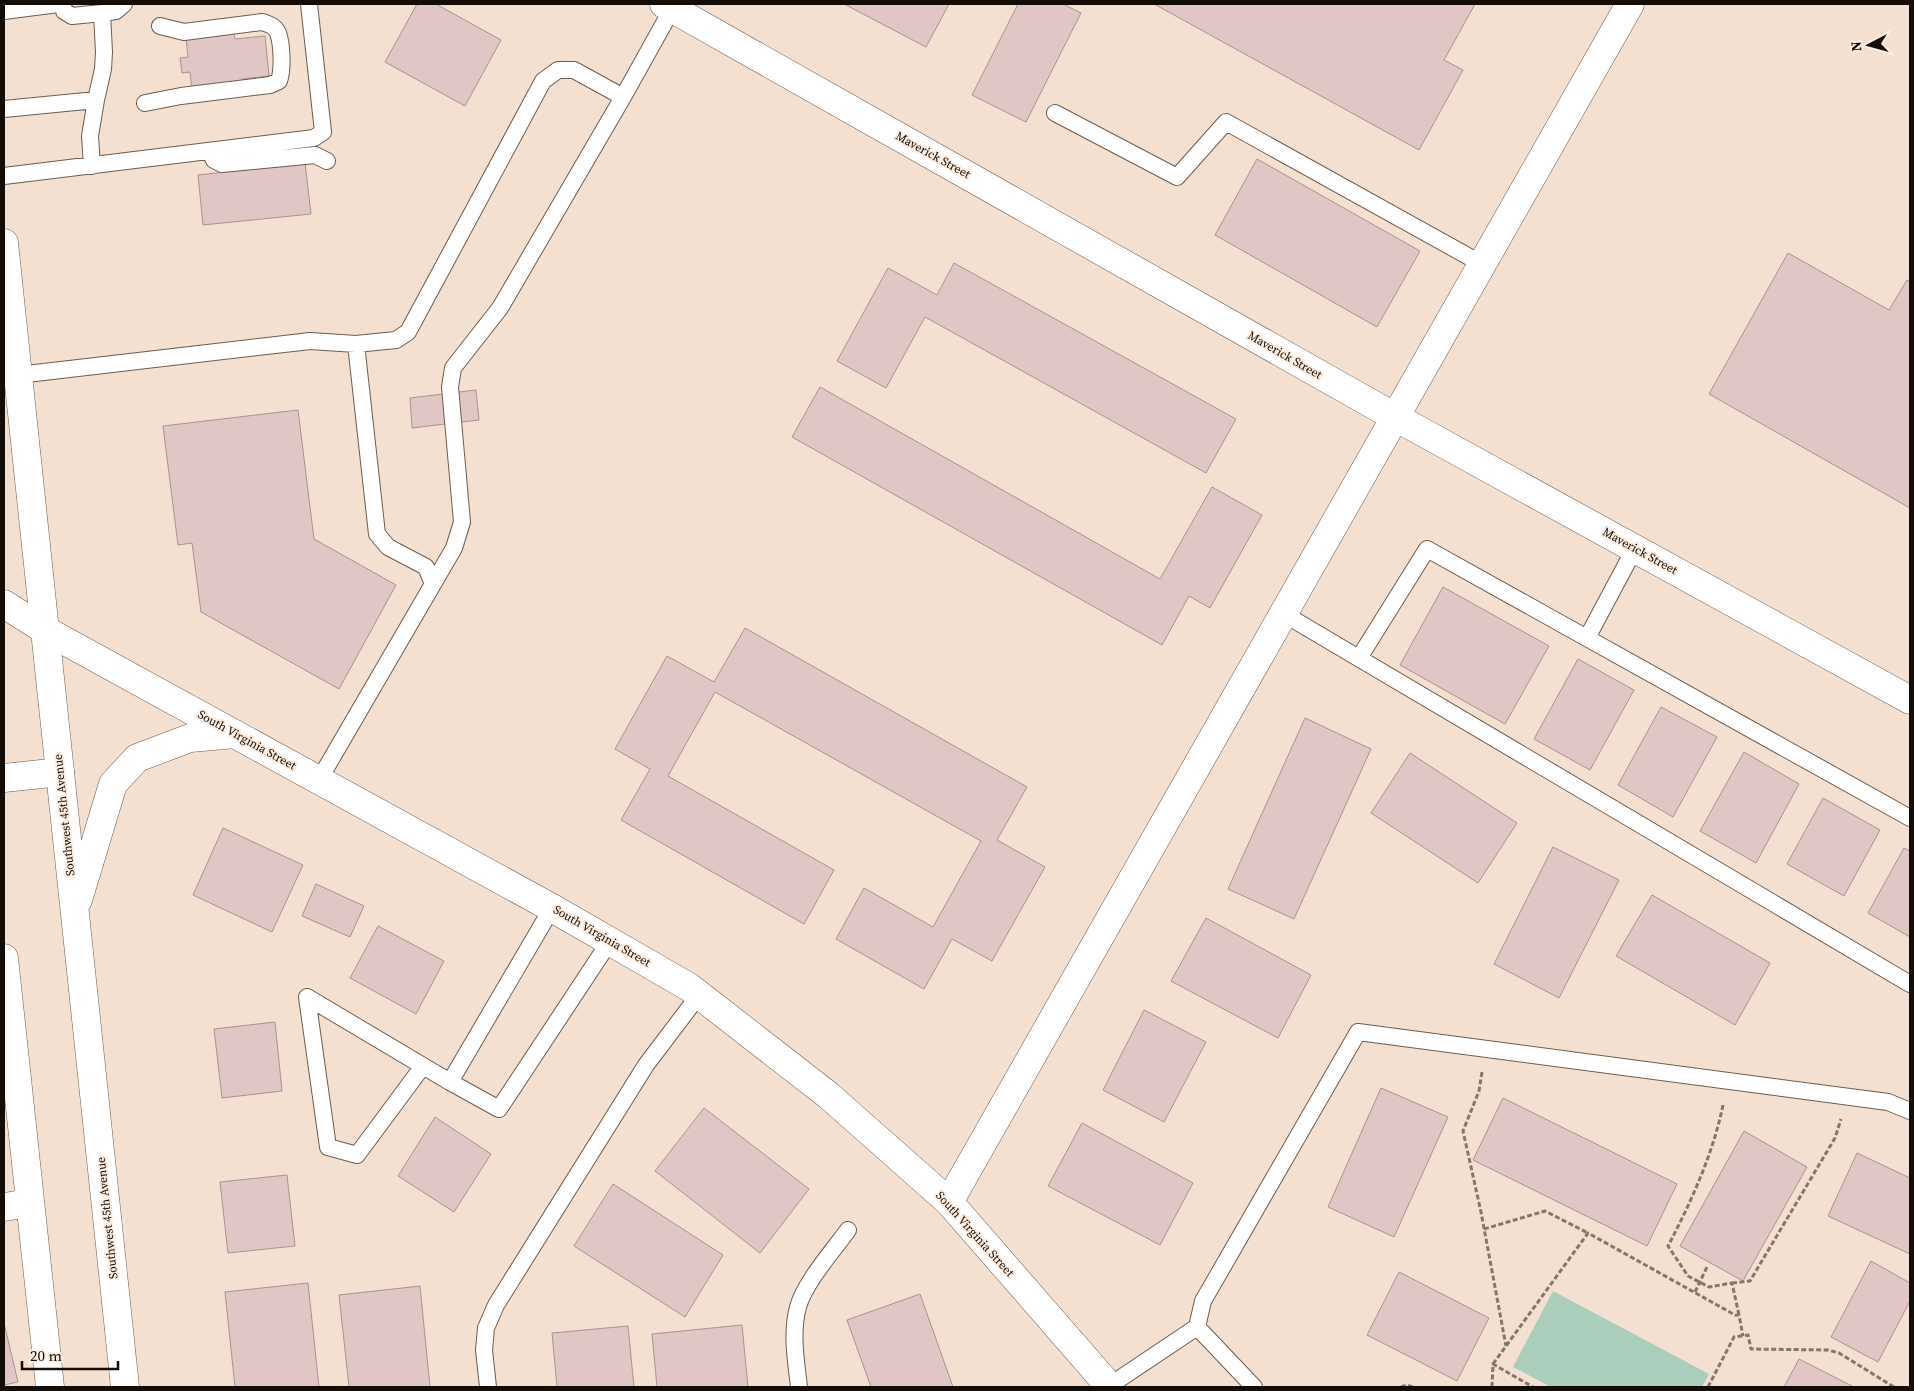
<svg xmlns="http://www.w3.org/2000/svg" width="1914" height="1391" viewBox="0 0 1914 1391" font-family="'Source Serif 4',serif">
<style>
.green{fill:#abcebc}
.building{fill:#e0c6c4;stroke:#ab9290}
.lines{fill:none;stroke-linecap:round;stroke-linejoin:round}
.lane-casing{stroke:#6d5d4f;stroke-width:18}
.street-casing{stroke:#6d5d4f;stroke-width:29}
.secondary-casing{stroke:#6d5d4f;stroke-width:29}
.path{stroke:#84766c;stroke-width:3;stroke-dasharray:5 2.5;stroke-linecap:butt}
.lane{stroke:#fff;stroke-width:16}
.street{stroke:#fff;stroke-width:28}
.secondary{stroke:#fff;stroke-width:28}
.labels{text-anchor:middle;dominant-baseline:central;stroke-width:4;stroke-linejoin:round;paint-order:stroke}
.street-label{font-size:12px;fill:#130c07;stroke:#fdeee1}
</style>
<rect width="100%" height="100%" fill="#f3e0d0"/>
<path class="green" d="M1553,1291L1709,1374L1702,1387H1551L1513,1367Z"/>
<path class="building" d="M417,4H436L501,40L465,106L385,62Z
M844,4H949L926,47Z
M1018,4H1063L1081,13L1026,122L972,95Z
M1154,4H1475L1444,60L1463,70L1419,150Z
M234,32L235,39L265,36L269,76L242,79L243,85L192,91L190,72L182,73L180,58L188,57L186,38Z
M1257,159L1420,251L1377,327L1215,235Z
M305,163L311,214L203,225L198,175Z
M1788,253L1889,310L1907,280L1910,282V508L1709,394Z
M954,263L1236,419L1206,473L925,317L886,388L837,361L888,268L937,295Z
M820,387L1160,579L1212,487L1262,515L1210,608L1189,596L1162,645L792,437Z
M476,390L479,420L412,428L410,398Z
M298,410L314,539L396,585L339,689L201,612L192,543L178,545L163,426Z
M1443,587L1549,646L1505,724L1400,665Z
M745,628L1027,787L997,840L1045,867L992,961L952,939L924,989L836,939L864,888L933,927L981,841L715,692L668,776L834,870L804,924L621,820L650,769L615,749L667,656L714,682Z
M1578,659L1634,690L1590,770L1534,739Z
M1661,707L1717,737L1673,817L1618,785Z
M1305,718L1371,749L1294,919L1228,889Z
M1744,752L1799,784L1756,863L1700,831Z
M1410,753L1517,823L1478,883L1371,813Z
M1823,798L1880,830L1844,896L1787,864Z
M223,828L303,865L272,932L193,895Z
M1553,847L1619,880L1559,998L1494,964Z
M1904,848L1910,851V937L1868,913Z
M316,884L364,906L350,937L302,916Z
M1652,895L1770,963L1735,1025L1616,956Z
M1206,918L1311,975L1278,1038L1171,981Z
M378,926L444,961L416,1014L350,978Z
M1144,1010L1206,1042L1164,1122L1103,1090Z
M275,1022L282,1091L222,1098L214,1029Z
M1381,1088L1448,1117L1394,1237L1328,1207Z
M1503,1098L1677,1184L1647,1246L1473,1160Z
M704,1108L809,1189L760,1253L655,1171Z
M435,1117L491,1154L454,1212L398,1176Z
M1082,1123L1193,1183L1160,1245L1048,1186Z
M1744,1131L1807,1167L1743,1281L1680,1246Z
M1857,1153L1910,1178V1254L1828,1216Z
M287,1175L295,1246L228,1253L220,1182Z
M613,1184L723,1255L685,1317L574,1246Z
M1871,1261L1910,1283V1301L1878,1362L1831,1337Z
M1399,1272L1489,1318L1457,1381L1367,1335Z
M308,1283L319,1387H235L225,1292Z
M420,1286L430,1387H349L339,1295Z
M920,1294L953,1387H871L847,1320Z
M4,1323L18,1382L4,1385Z
M742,1325L748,1387H657L652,1334Z
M628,1326L634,1387H557L552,1333Z
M1799,1359L1854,1387H1784Z"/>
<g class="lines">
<g class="lane-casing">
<path id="lane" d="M63,4L64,11L72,16L102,13L116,11L124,4
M4,11L58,4
M145,103L181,96L270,85L279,81C283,70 282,44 278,33C275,26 269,24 262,22L184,32L160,26
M4,109L96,100L103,69L104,52L102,13
M1055,113L1177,177L1226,122L1482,264
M210,151L214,160L222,164L315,155L327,161
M92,166L90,136L96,100
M4,176L314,138L323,132L309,4
M356,344L396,340L408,332L543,81L558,70H574L623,97
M18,375L310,341L356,344L377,534L388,547L426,567L433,584
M1284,614L1910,984
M1587,638L1635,548
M1359,658L1427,549L1910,818
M319,780L454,548L462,522L450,387L453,368L500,308L623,97L672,9
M423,1066L357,1155L328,1147L307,997L450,1082L552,908
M450,1082L499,1109L610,941
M1109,1386L1197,1327
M488,1387L484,1350L486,1328L496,1305L646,1065L699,995
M799,1387C796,1361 791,1333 798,1307C805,1282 833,1251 848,1230
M1254,1387L1197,1327L1203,1301L1358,1032L1888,1102L1910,1111"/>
</g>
<g class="street-casing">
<path id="street" d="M664,4L1395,417L1910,700
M4,778L60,772
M4,958L50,1387
M949,1202L1630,4
M4,1207L30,1203"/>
</g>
<g class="secondary-casing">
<path id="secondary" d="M4,243L125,1387
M4,604L45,630L552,908L689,987L828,1095L949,1202L1110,1387
M78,900L113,784L137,758L190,738L235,734"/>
</g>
<path class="path" d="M1482,1072L1479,1091L1463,1131L1481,1212L1506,1346
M1723,1105C1713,1154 1691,1202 1668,1246L1688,1276L1709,1287L1732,1283L1739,1315
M1484,1229L1545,1211L1588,1233
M1732,1283L1750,1281L1835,1138L1841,1119
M1695,1292L1707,1267
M1493,1364L1588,1233L1735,1315H1739L1743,1336
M1401,1387L1407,1385L1413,1387
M1492,1387L1493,1364L1533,1387
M1708,1387L1734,1337L1748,1335L1751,1349L1828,1350L1839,1353L1894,1387"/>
<use href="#lane" class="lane"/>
<use href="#street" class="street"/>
<use href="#secondary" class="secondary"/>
</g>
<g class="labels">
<g class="street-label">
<text transform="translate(933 155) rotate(29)">Maverick Street</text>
<text transform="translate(1285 355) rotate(30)">Maverick Street</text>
<text transform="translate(1640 551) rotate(29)">Maverick Street</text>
<text transform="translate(247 740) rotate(29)">South Virginia Street</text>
<text transform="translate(64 815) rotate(-96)">Southwest 45th Avenue</text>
<text transform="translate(602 936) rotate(30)">South Virginia Street</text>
<text transform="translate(107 1218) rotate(-96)">Southwest 45th Avenue</text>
<text transform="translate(975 1234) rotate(48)">South Virginia Street</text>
</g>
</g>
<rect width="1914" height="1391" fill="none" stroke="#130c07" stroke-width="10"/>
<g transform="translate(1869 45) rotate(264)" stroke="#fdeee1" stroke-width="4" paint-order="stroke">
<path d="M0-4L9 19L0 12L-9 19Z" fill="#130c07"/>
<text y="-8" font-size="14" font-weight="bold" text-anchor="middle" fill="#130c07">N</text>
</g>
<path d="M22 1361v8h96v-8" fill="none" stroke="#130c07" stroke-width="2.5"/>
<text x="30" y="1361" font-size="15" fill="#130c07" stroke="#fdeee1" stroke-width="4" paint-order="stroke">20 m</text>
</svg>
